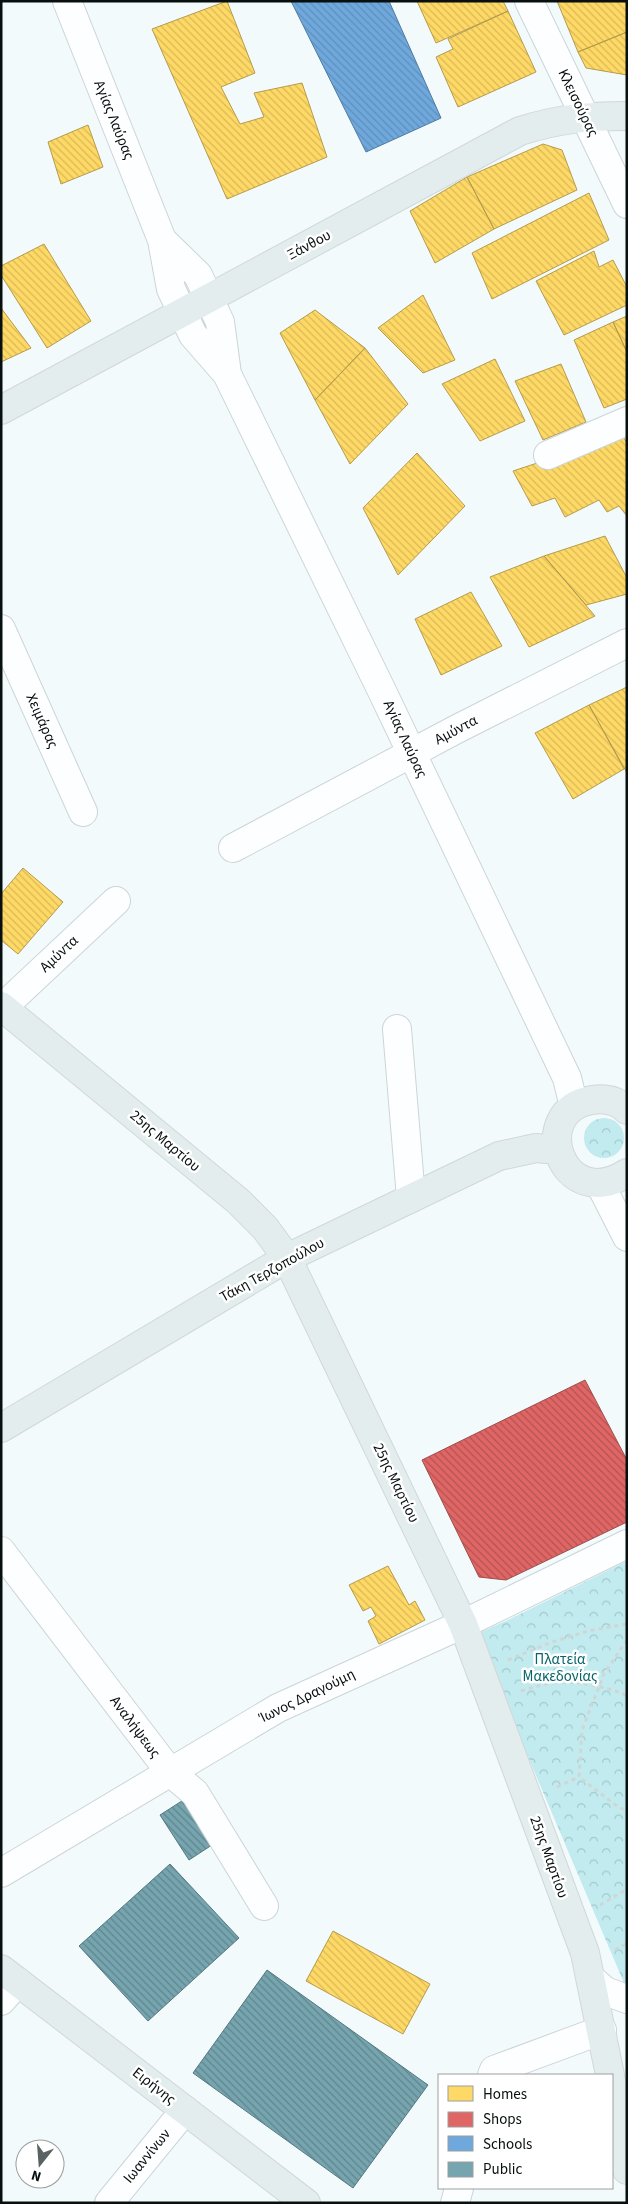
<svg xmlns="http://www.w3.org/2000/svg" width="628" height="2204" viewBox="0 0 628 2204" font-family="'Source Sans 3',sans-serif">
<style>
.park{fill:url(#park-crowns)}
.homes{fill:url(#homes-back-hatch);stroke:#b59c4c}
.shops{fill:url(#shops-back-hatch);stroke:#9f4c4c}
.schools{fill:url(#schools-back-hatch);stroke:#507a9e}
.public{fill:url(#public-back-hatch);stroke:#55787f}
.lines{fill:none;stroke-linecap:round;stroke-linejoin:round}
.minor-casing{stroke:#ccd5d6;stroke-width:30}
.major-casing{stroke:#d2d7d8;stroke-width:30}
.path{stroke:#d2d5d5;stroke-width:3;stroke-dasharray:4 4;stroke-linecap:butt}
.minor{stroke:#fdfeff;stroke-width:28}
.major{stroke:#e3edee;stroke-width:28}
.labels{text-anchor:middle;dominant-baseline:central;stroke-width:5;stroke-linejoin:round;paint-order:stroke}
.street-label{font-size:15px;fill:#070f0f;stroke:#fff}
.park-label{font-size:15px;fill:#09646a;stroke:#fff}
</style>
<defs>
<pattern id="park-crowns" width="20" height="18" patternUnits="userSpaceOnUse" patternTransform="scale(1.25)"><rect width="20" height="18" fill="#c1ebef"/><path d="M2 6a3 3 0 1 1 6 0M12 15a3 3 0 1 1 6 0" fill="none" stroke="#a4c8cc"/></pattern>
<pattern id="homes-back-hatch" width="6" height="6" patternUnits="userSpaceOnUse" patternTransform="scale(1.25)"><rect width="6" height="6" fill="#ffd966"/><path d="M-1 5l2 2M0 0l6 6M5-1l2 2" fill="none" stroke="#d9b957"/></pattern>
<pattern id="shops-back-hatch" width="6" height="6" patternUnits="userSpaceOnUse" patternTransform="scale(1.25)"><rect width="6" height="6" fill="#e06666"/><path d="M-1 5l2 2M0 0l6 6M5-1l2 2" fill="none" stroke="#b45252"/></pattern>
<pattern id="schools-back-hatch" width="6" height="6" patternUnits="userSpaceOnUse" patternTransform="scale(1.25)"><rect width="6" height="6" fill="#6fa8dc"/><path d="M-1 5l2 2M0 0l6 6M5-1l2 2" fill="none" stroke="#5f8fbc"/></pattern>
<pattern id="public-back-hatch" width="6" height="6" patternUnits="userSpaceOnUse" patternTransform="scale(1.25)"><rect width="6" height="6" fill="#76a5af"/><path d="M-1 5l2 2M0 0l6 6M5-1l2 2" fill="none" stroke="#5f858d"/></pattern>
</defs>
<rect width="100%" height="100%" fill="#f2fafc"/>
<path class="park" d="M584 1138a20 20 0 1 1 40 0a20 20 0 1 1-40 0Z
M627,1561V1981L624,1983L476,1634L508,1620Z"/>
<path class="homes" d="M227,1L255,73L221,87L240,124L264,117L254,93L302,83L327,157L227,199L152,29Z
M417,1H503L508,11L436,43Z
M557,1H627V32L578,52Z
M508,11L536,72L458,107L436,57L453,49L448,39Z
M627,32V75L586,68L578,52Z
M88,125L103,167L61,184L48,142Z
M543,144L562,150L577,190L494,229L467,177Z
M467,177L494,229L435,263L410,211Z
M589,193L609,240L492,299L472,253Z
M44,244L91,321L47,348L1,275V266Z
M594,251L599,267L613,260L627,287V305L564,335L536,281Z
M423,295L455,360L423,373L378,328Z
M1,308L31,348L1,362Z
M315,310L365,348L315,400L280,333Z
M627,316V352L613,322Z
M613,322L627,352V399L604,408L574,340Z
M365,348L408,404L350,464L315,400Z
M495,359L525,421L480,441L442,384Z
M561,364L586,422L543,440L515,381Z
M622,435L627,443V516L619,506L607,512L599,500L565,517L555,498L532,506L513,471Z
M417,453L465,506L398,575L363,508Z
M605,536L627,578V594L586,605L544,556Z
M544,556L595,616L529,647L490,577Z
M471,592L502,646L441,675L415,619Z
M627,687V773L589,705Z
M589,705L624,769L573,799L535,733Z
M23,868L63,902L18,954L1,940V894Z
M388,1566L409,1605L415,1601L425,1620L379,1644L368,1621L376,1616L371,1607L363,1611L349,1585Z
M333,1931L430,1984L403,2034L306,1981Z"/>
<path class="shops" d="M585,1380L627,1460V1522L506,1580L479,1577L422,1460Z"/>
<path class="schools" d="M291,1H389L441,118L366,152Z"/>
<path class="public" d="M188,1797L218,1841L189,1860L160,1815Z
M170,1864L239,1938L148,2021L79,1946Z
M267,1970L428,2085L353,2188L193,2073Z"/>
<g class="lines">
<g class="minor-casing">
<path id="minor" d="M67,1L162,240L171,289L193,335L227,374L381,689L567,1078L574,1106
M529,1L627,204
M162,240L198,275L220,322L227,374
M548,455L627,421
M1,629L83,812
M233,848L455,730L627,643
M3,1007L116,901
M397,1029L411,1198
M600,1184L627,1237
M1,1551L170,1772L195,1793L264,1906
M1,1873L278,1708L463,1624L627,1544
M591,1979L605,1991L627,1999
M1,2001L18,1982
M492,2075L494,2070L602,2030
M109,2203L185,2110
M455,2203L459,2188"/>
</g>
<g class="major-casing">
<path id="major" d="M1,410L520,131C558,119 587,116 627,116
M1,1006L238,1201L265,1228L287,1258L463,1624L585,1953L610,2075
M627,1110C617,1100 605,1098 592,1100C527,1110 561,1215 627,1173
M1,1428L287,1258L499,1156L536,1148L557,1150
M1,1969L306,2203
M612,2084L627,2170"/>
</g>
<path class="path" d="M627,1640L604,1674L582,1730L579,1777L617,1806L627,1811
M508,1660L552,1642L588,1631L627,1624
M521,1691C562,1677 582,1681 622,1693L627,1697
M557,1787L579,1777
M600,1905L627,1889
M615,1950L627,1943"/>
<use href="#minor" class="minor"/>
<use href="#major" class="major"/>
</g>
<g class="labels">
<g class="street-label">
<text transform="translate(578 103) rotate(64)">Κλεισούρας</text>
<text transform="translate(114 120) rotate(68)">Αγίας Λαύρας</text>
<text transform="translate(309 245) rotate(-28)">Ξάνθου</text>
<text transform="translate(42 721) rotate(66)">Χειμάρας</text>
<text transform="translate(456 730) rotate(-28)">Αμύντα</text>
<text transform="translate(405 739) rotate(65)">Αγίας Λαύρας</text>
<text transform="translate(59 954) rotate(-43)">Αμύντα</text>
<text transform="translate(165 1141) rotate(40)">25ης Μαρτίου</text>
<text transform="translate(272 1270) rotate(-29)">Τάκη Τερζοπούλου</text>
<text transform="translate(396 1483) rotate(64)">25ης Μαρτίου</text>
<text transform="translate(307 1696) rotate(-26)">Ίωνος Δραγούμη</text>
<text transform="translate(135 1727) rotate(53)">Αναλήψεως</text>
<text transform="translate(549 1857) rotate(70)">25ης Μαρτίου</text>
<text transform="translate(154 2086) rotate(38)">Ειρήνης</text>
<text transform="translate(147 2156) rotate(-51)">Ιωαννίνων</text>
</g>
<g class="park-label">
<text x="560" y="1659">Πλατεία<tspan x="560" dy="17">Μακεδονίας</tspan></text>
</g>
</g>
<rect width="628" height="2204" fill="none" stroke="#070f0f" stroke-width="5"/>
<rect x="438" y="2074" width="175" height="115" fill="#ffffff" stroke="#9c9f9f"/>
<rect x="448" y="2086" width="25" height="15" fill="#ffd966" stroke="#9c9f9f"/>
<text x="483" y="2099" font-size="15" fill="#070f0f">Homes</text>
<rect x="448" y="2112" width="25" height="15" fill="#e06666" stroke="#9c9f9f"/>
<text x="483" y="2124" font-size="15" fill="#070f0f">Shops</text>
<rect x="448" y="2136" width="25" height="15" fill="#6fa8dc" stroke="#9c9f9f"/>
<text x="483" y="2149" font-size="15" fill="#070f0f">Schools</text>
<rect x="448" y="2162" width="25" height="15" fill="#76a5af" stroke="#9c9f9f"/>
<text x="483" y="2174" font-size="15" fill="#070f0f">Public</text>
<g transform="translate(40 2164) rotate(197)"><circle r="24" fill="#ffffff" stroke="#9c9f9f"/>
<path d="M0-4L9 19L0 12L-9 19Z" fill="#596162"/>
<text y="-8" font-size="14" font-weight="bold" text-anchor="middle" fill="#070f0f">N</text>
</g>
</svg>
